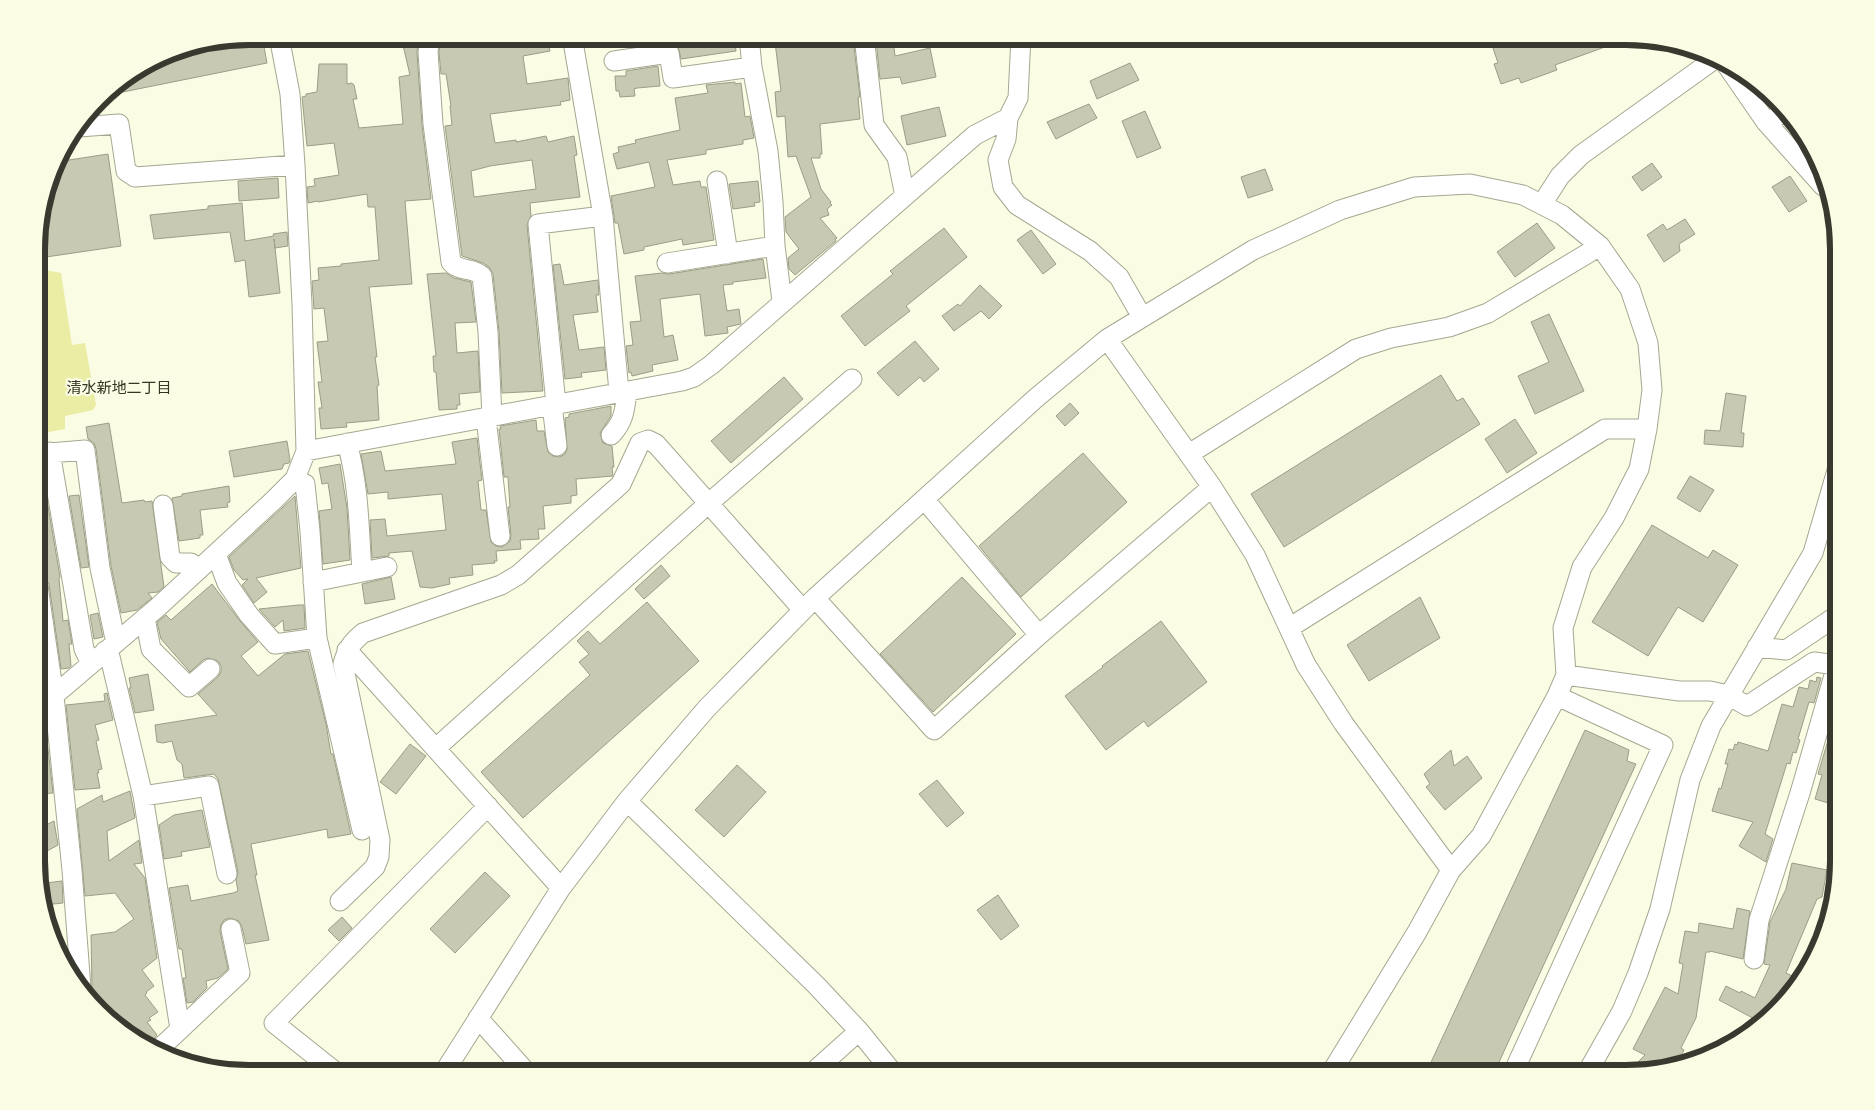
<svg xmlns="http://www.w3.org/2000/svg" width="1875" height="1110" viewBox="0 0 1875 1110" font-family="'Nunito Sans','Noto Sans JP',sans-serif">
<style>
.green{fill:#eaeda3}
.building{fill:#c8c9b2;stroke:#9c9d87;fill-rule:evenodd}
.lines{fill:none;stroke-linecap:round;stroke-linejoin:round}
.minor-casing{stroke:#a5a791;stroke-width:21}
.minor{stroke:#fff;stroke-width:19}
.labels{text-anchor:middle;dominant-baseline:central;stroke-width:4.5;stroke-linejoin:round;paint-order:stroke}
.neighbourhood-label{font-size:15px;fill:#343522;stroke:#fafce4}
.rim{fill:none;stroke:#393930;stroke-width:6}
</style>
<rect width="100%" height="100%" fill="#fafce4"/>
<path class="green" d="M40,269L61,273L72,345L85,343L96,405L93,410L65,416V429L38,434V270Z"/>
<path class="building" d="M249,36H262L267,63L103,96L109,89L168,52Z
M441,36H477V40L501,37V39L520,36H547L550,51L523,56L527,84L568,78L570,100L560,102L561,105L490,114L495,143L516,140V142L546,136L548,142L574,136L577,155L574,156L580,197L530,203L531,216L527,225L543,391L502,393L499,331L493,274L489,267L483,263L462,256L445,126L452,125L450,106H451L446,74H441L439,52ZM532,160L536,189L474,197L471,171L490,166Z
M641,36H734L736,51L681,59L678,46L674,43L667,42L641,46Z
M802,36H850L852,47H854L860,97H858L860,119L820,124L822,154H820V158H811L821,189L831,202L830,203L832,205L827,209L829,215L820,218L837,238L835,239L836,241L795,275L789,269L788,258L799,249L786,232L785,217L811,197L796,156L788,157L785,116L777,117L775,92L781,91L775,42L802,39Z
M1489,36H1626L1630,38L1555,65L1557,70L1521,83L1519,78L1501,84L1494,64L1498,63Z
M418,37L417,53L422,125L431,199L405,201L412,284L369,287L377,357H375L379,385L377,386L379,420L346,423L347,427L321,429L319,408H322L318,382H322L317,342L328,341L324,308L314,309L312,281L319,280L318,268L341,266V264L379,260L375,207H368L367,194L318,202V201L308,203L307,187L315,186L314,179L339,175L334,143L307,146L302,97L306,96V94L317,92L319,64H347V84L352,83L354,85L357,99H353L359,128L403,124L399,77L410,75L402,41Z
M893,38L895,56L930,48L936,77L902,84L900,77L880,79L876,40Z
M1130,63L1139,80L1097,99L1090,81Z
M658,66L660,86L637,88L634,89L635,96L620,97L619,91H616L615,76H626V71Z
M735,82V84L741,83L745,117L750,116L754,138L743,140V144L706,150V154L667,160L673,185L700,181L701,187H706L714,240L683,245L682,239L644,247V250L624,254L618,223H615L611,196L655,187L649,162L617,169L613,154L619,152L618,147L636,143L635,140L680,130L675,98L708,93L706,85Z
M1089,104L1097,118L1056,139L1047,122Z
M939,107L946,136L907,145L901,116Z
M1145,111L1161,148L1137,158L1122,121Z
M108,154L121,246L46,257L40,215L56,162Z
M1652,163L1662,177L1642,191L1632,177Z
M1265,169L1273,190L1248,198L1241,177Z
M1790,176L1807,201L1789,212L1772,187Z
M278,178L279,198L239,201L238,181Z
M758,181L760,202L754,203L755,206L733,209L729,184Z
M242,203L245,241L274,236L273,234L287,232L288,246L275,248L274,239L280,293L249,297L245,260L235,262L230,232L154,239L150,215L208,209V206Z
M1685,219L1695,234L1679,244L1680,251L1664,262L1647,235L1663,224L1667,230Z
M1537,223L1555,248L1515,277L1497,252Z
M944,228L967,257L906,306L910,311L865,346L841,316L893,274L890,271Z
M1031,230L1056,264L1043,274L1017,240Z
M763,259L766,278L733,282V284L723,285L727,311L739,309L741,324L727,327L728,333L705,336L700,294L660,299L664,337L673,335L678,360L652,365L653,371L632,376L631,372L629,373L626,346L633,345L630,322L641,321L635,276L662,273L669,274Z
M560,264L564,285L598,280L599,295H596L598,312L573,315L579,350L604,347L606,370L581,373L582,377L565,379L553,265Z
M446,273L454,278L471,282L476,322L455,323L457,353L478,351L480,392L459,394L460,405H457V409L439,410L436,372H434L433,356H436L427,274Z
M980,285L1002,306L989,319L981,311L954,331L942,316L958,304L960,306Z
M1549,314L1584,391L1535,414L1518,376L1549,362L1531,322Z
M915,341L939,369L924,382L920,377L898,396L877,373Z
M1441,375L1457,401L1463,398L1480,424L1284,547L1251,494Z
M784,377L803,399L731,463L711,441Z
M1726,393L1746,396L1741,433H1744L1743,447L1704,444L1705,430L1720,431Z
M1070,403L1079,413L1065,426L1056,416Z
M611,406V416L600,433L603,443L612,446L614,467H612L613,476L576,479L577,495L571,496V503L543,506L545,529H538L539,539L520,540L521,549L496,551L497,561H494L495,563L472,565L473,575L449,578L450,584L432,588L420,587L412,551L389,553V556L372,558L370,520L385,519L387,536L446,530L442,494L388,499V492L368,494L361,454L381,451L385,471L456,464L452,442L477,438L482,480L478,481L481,510H486L491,542L496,546L502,547L510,541L511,535L508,507H510L508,477H504L499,429H501L500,426L536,420L537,431H544L548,452L553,456L559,457L564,455L567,450L565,418L569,417V414Z
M1515,419L1537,453L1507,473L1485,439Z
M109,423L122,503L144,500L145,502L152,501L164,587L158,592L148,593L152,598L137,610L121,613L111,566L96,449L94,443L88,439L86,427Z
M287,441L290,460L289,463L284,464L282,469L234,477L229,451Z
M1083,453L1127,502L1021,597L979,546Z
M340,464L347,508L350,560L323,564L319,511L332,509L328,483L322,484L319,468Z
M1690,476L1714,490L1700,512L1677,498Z
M229,486L230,502L227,503L228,507L200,510L203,535H200V538L179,541L172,498L182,496V494Z
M79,495L89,567L81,568L69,496Z
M295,496L301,568L256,578L267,592L254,603L242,585L248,579L243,580L234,570L229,557Z
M47,500L60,577L59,579L63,621L68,620L72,644H69L71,666L69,668L61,669L49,584L46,579L40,575L38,502Z
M1652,525L1708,558L1713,550L1738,565L1703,622L1678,607L1648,656L1592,622Z
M661,565L670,576L644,599L635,589Z
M391,577L395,599L365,604L362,584Z
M962,577L1016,634L933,712L880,654Z
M212,584L240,621L258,642L241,656L258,676L285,654L308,651L326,724L331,754H333L351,834L328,838L327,829L251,844L257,875H255L269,940L246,944L242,927L239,921L229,918L224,920L221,925L220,931L228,969L218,978L206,981L207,988L193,1002L187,1003L183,978H186L182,949H179L169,888L188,885L191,901L233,893L238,891L236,880L238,872L218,779L214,774L184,778L182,764L177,760L172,741L163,743L157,742L155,725L217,715L198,694L218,677L221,672V666L218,661L208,658L203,660L190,672L161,639L157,622L166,615L171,620Z
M1420,597L1440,638L1369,681L1347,645Z
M647,602L699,661L523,818L481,772L590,675L579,662L589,654L577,641L588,631L600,644Z
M299,605H304L305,628L284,631L283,620L275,627L259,609Z
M98,613L103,637L94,639L90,615Z
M1161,621L1207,682L1148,727L1144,721L1106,750L1065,696L1103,667L1102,666Z
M148,674L154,710L135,713L129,688H131L129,678Z
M1817,677L1821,678L1814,703L1809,702L1798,739L1800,740L1796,753L1793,752L1790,764L1787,763L1765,834L1773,839L1766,862L1739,846L1753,822L1712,811L1719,788L1721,789L1728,764H1725L1729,749L1733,750L1735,744L1737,745L1738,742L1768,751L1782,704L1793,707L1799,687L1808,689L1810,680L1816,682Z
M107,693L113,720L95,725L99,740L96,741L102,769L98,770L99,773H97L100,788L75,790L66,705L105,701L104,694Z
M1835,717H1838V806L1815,799L1822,775L1818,774Z
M1585,730L1629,750L1627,761L1636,764L1494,1073H1426Z
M46,732L53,793L38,794V733Z
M410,744L426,756L396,794L380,782Z
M1451,750L1454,766L1467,756L1482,778L1445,810L1426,787L1430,784L1424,774Z
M737,765L766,792L724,837L695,810Z
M937,780L964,813L947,827L919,794Z
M130,791L135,818L107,831L109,861L139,840L142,863L134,864L145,878L157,958L142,970L154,986L146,992L147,993L145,995L158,1012L149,1018L151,1020L147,1022L157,1035L147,1047L142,1045L89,995L92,987L91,935L115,932L134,919L115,893L85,896L77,809L102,795L103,802Z
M202,810L210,847L181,852L182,856L164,859L159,825L174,815Z
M54,821L58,845L38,856V829Z
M1792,863L1827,870L1822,897L1817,899L1786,973L1794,977L1779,1008L1762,1023L1719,1000L1726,986L1740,993L1741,991L1755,998L1770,965L1764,964L1770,922L1786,889Z
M485,872L510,896L455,953L430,929Z
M62,881L63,903L44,905L38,888V884Z
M998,895L1019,926L1001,940L977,910Z
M1737,908L1750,911L1743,959L1710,951V952H1706L1696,1018L1681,1048L1684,1050L1678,1062L1640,1073H1627L1645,1055L1633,1049L1665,987L1678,994L1683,964L1679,963L1685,931L1698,933L1699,923L1733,929Z
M342,917L352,928L339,941L328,930Z"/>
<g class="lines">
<g class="minor-casing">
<path id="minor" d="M430,36L428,52L433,124L451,262C459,272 473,267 482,276L488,332L492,417
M572,36L603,216L619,392
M749,36L752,67
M864,36L874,125L897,157L905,196
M1021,36L1018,98L1008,118L1006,139L998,160L1003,187L1017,205L1090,251L1119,277L1142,317
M614,61L669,53L673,78L752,67L768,151L773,202L775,246
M1724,61L1766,122L1823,186
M1766,122L1786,112
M79,127L119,124L126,171L135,177L295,165
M717,181L728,254
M1542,204L1560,176L1581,155L1716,58
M667,263L775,246L782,301
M1107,339L1212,487L1255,555L1306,665L1344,724L1451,870
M556,404L538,224L603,216
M552,405L557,446
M486,418L500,536
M611,435C624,422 625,409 627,391
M347,443C359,485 359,528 362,572
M306,451L682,381L694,377L711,365L975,135L1008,118
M50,452L84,649L91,664
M38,454L85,450L100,568L114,634L118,641
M1189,454L1356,349L1391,338L1449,327L1488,313L1600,246
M295,479L305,484L310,531L317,638L362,830
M924,499L1039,635
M163,505L170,557L176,563H191L199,569
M216,554L227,583L249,615L275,644L317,638
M313,582L387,567
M38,586L54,696L72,870L81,988
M815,598L934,730L1039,635L1212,487
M145,618L151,649L189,687L210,669
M1289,628L1605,429H1647
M1757,647L1786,650L1838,615
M347,650L561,888
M105,651L110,657L143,796L180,1029
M1566,675L1679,691H1710L1728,695L1747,706L1814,662L1837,665L1800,793L1759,920L1754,959
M38,709L158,607L274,500L295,479L306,451L302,304L295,165L290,94L279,36
M436,748L709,503L852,379
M143,796L209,786L227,874
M627,801L816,985L859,1031L894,1074
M340,901L375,867L379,857L380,840L343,664C347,649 351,643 363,633L501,585L518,575L621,484L640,443L648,440L656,444L803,610
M478,1018L528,1074
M157,1051L240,973L231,929
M1513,1073L1663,745L1557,696
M1587,1073L1622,1011L1638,973L1660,909L1690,780L1711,726L1813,553L1838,467
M338,1074L274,1023L488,806
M443,1074L561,888L627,801L707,708L815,598L1036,398L1107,339L1253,250L1340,210L1414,187L1470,184L1523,195L1562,215L1600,246L1630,289L1648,343L1652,390L1647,429L1639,469L1614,518L1582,567L1563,628L1566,675L1557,696L1481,836L1451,870L1417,932L1331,1073
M811,1074L859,1031"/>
</g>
<use href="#minor" class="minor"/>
</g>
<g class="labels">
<g class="neighbourhood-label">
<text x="119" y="388">清水新地二丁目</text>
</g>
</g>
<path d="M0 0H1875V1110H0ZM249 45H1626A204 204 0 0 1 1830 249V861A204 204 0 0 1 1626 1065H249A204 204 0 0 1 45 861V249A204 204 0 0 1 249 45Z" fill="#fafce4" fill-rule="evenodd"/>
<path class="rim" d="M249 45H1626A204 204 0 0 1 1830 249V861A204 204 0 0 1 1626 1065H249A204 204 0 0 1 45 861V249A204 204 0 0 1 249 45Z"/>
</svg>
